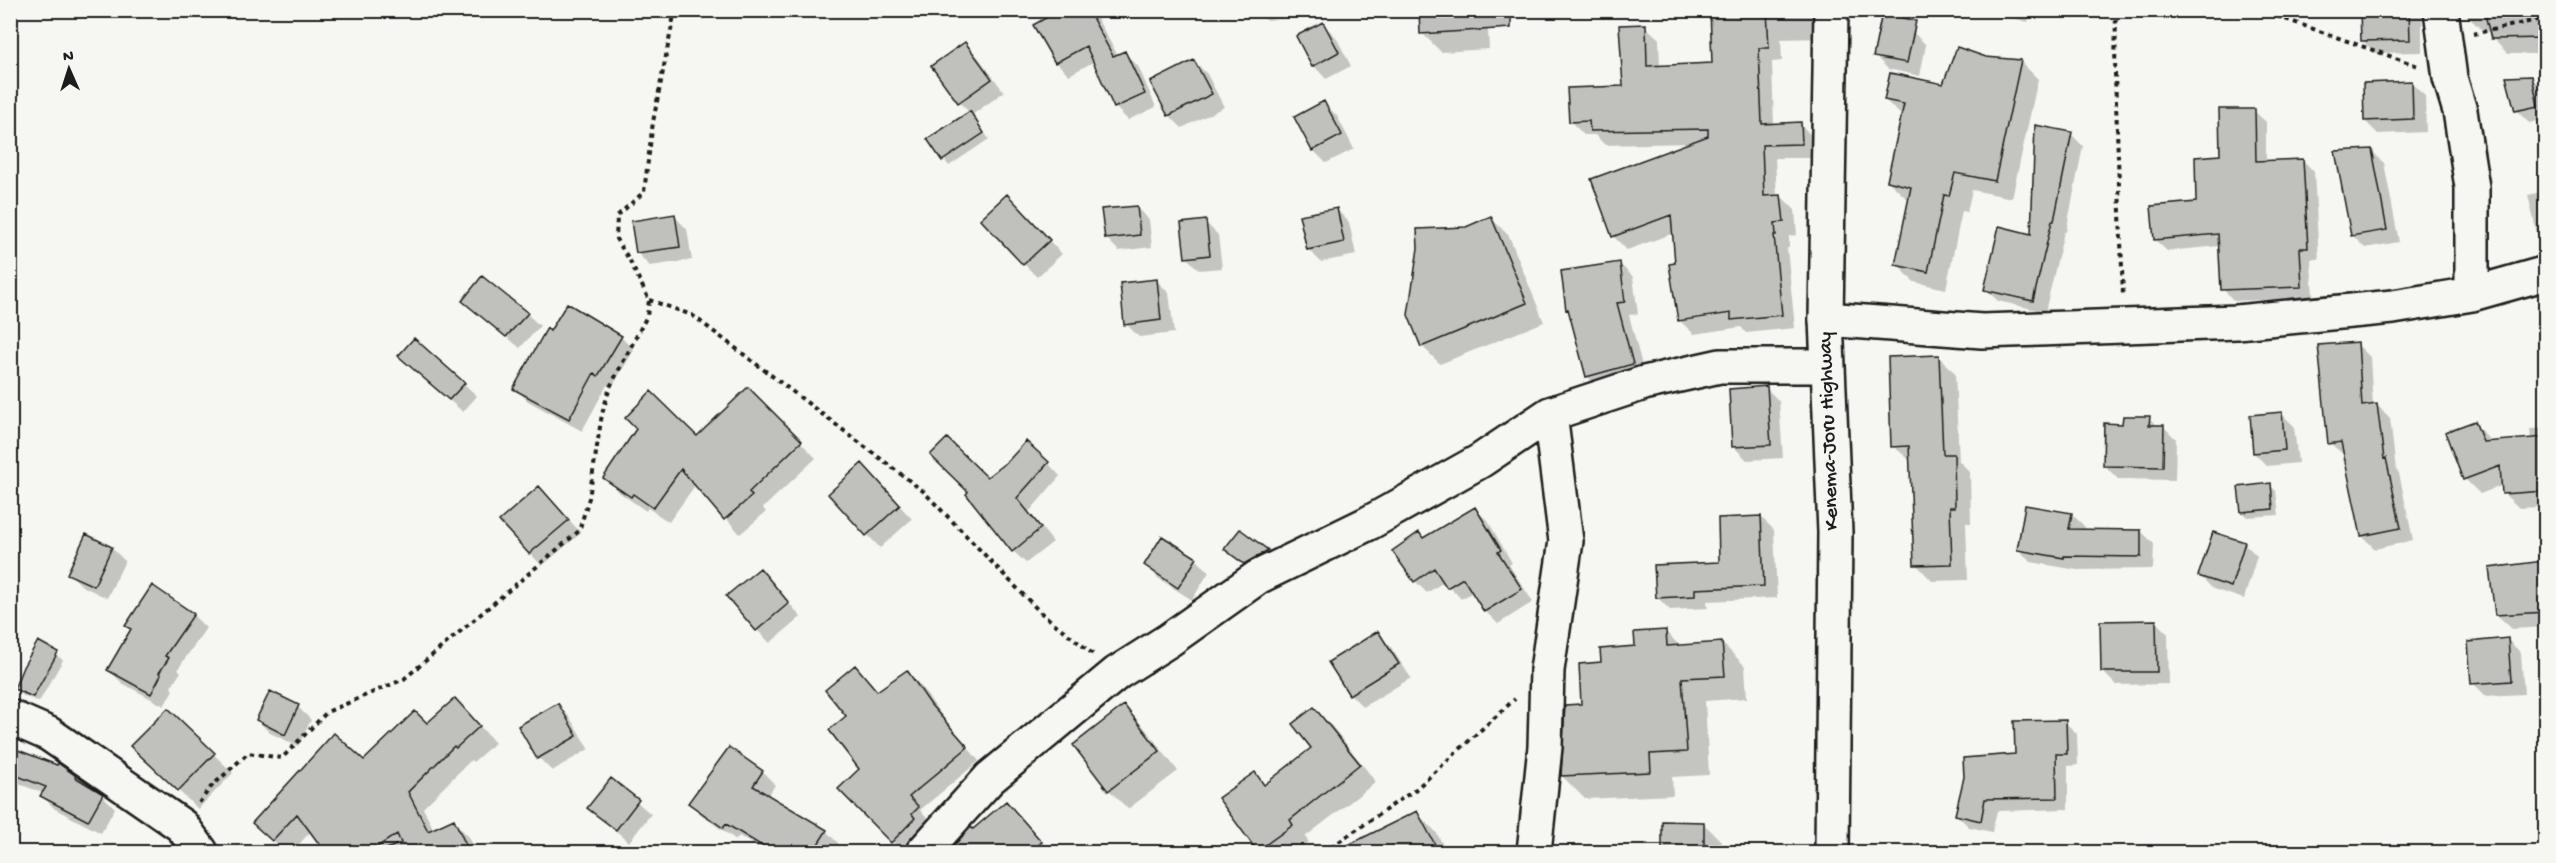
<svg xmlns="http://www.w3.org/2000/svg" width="2556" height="863" viewBox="0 0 2556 863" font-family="'Gochi Hand',sans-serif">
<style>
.shadow{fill:#0003}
.building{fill:#c0c0bd;stroke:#1c1c1c;stroke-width:1.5}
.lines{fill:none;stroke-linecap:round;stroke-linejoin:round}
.minor-casing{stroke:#1c1c1c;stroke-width:38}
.highway-casing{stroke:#1c1c1c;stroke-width:38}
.path{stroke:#1c1c1c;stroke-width:4;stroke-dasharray:4.5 4.5;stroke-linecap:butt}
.minor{stroke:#f6f6f2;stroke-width:33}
.highway{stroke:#f6f6f2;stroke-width:33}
.labels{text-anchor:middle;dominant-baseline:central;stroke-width:5;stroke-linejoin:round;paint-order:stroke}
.street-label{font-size:21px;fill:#1c1c1c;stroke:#f6f6f2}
</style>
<rect width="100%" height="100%" fill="#f6f6f2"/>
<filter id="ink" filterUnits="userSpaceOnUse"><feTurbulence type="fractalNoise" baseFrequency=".0167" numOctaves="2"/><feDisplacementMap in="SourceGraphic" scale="12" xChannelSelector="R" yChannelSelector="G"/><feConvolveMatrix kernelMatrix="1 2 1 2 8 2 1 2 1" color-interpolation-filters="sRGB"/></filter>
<g filter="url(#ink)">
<path class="shadow" d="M1063,10H1091L1094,13L1118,56L1125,53L1138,66L1156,107L1128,120L1115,107L1095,61L1069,75L1056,62Z
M1256,10H1303L1304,17L1266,20Z
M1487,10L1489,49L1441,52L1422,33Z
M1672,10H1826L1825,38L1781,39L1782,61L1772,62L1774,125L1800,124L1814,138L1815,158H1775L1777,197L1781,196L1795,210L1797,235L1789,236V248H1787L1795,328L1746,333L1741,327L1694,334L1680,321L1674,233L1627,250L1613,236L1690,143L1605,145L1595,135H1584L1570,121L1624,87L1645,26L1659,39L1660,67L1713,64L1712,17L1680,18Z
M1935,10H1974L1973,16Z
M1980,10H2031L2028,22Z
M2077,10H2118L2119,15L2083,17Z
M2308,10H2422V52L2375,53L2362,40V17H2314Z
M2467,10H2546V54H2508L2492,38L2490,31L2484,32L2467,16Z
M1323,24L1336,37L1351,66L1326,79L1314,66Z
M1913,32L1926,45L1920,76L1888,69L1875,56Z
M965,44L978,57L1004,92L972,115L989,139L949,166L930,140L970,113L959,102Z
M1986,58L2020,61L2038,79L2012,198L1972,190L1967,212L1962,211L1946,289L1914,282L1897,264L1910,199L1906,198L1888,181L1903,117L1885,100L1944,86Z
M1194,61L1207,74L1224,107L1182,128L1169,115Z
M2531,77L2544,91L2546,119L2529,123L2516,110Z
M2412,83L2425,96L2426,132L2378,134L2365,121Z
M1324,103L1337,116L1354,149L1326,163L1313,150Z
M2254,111L2266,122V162L2303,160L2314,172L2319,259H2311L2313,298L2234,301L2223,289L2220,246L2167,251L2155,240L2198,203L2222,157Z
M2071,134L2083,146L2066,232H2064L2045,312L1998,301L1985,289L2033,235Z
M2371,150L2384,163L2399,242L2365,248L2352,235Z
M2546,191V248L2539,242L2528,195Z
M1136,207L1149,220L1152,247L1119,251L1106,238Z
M1019,209L1062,254L1037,277L1024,264Z
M1336,209L1349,222L1356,255L1321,262L1308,249Z
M674,216L687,229L692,260L650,266L637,253Z
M1491,218L1509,236L1544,322L1440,364L1422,346L1466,228Z
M1205,222L1218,235L1222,268L1199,270L1186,257Z
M1620,264L1633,277L1638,314L1629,315L1645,377L1600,389L1587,376L1571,312L1567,309Z
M1156,280L1169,293L1174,333L1139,337L1126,324Z
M464,301L527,314L540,326L520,348Z
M551,333L621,337L634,350L612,387L607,385L582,431L528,401L515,388Z
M2357,344L2370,357L2373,406L2377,405L2390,418L2396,470L2399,473L2413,540L2375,549L2362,536L2345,456L2330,443Z
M1938,356L1955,373L1959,461L1970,472L1971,523H1966L1968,580L1932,581L1916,564L1912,462L1893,446Z
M413,369L464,384L477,396L463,412Z
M1766,388L1779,401L1783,458L1747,460L1734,447Z
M748,389L816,458L763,508L766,512L740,534L696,484L669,522L648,508L646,511L620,493L605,478L697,438Z
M2281,413L2294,426L2298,463L2267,466L2254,453Z
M2149,418L2157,426H2163L2176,439L2175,480L2118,479L2105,466L2123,425Z
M2474,422L2492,443L2531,440L2530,429L2546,428V627L2512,629L2496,614L2542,562L2539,507L2519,508L2503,493V485L2480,494L2465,479Z
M1048,463L1060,476L1029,512L1053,542L1026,563L1013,551L970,492L987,479Z
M874,478L912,519L880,548L830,494Z
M2270,485L2276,491L2279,515L2248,517L2242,511Z
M552,501L581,533L542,566L530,553Z
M1475,509L1488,521L1512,563L1509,565L1533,602L1498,624L1486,612L1473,592L1461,599L1445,581L1427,593L1415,581L1424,539Z
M2072,514L2085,527L2084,530L2141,531L2154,544L2153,569L2077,570L2031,562L2018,549Z
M1761,517L1774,530L1777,598L1707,601L1708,608L1670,610L1657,597L1721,563Z
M86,536L112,548L125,561L107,598L82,586L69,573Z
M1163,538L1196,559L1209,572L1192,600L1158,578L1146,565Z
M2244,543L2257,556L2244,599L2213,589L2200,576Z
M1226,549L1267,551L1279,563L1258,576Z
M772,583L801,617L770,643L757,630Z
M193,615L206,628L178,669L181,672L171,687L173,690L164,706L122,683L109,670L132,630L127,625Z
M2155,621L2168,634L2169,684L2116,685L2103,672Z
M1665,631L1680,646L1722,643L1745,666L1747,698L1705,701L1709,775L1672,777L1673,795L1585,799L1562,776L1583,706L1636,647Z
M1377,633L1390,646L1411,678L1363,707L1350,694Z
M2508,640L2521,653L2524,694L2486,696L2473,683Z
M38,643L63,660L39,702L22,695L16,689Z
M907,672L920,685L944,719L979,761L920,810L931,821L927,832L907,852H903L840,789L861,769L848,716L868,680L878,692Z
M558,705L570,718L589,749L552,771L539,758L520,727Z
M298,707L311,720L298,746L270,733L257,720Z
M1124,707L1143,726L1178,771L1128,809L1109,790Z
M1314,709L1331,725L1376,782L1305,837L1309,842L1294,852H1260L1220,799L1254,774L1266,786L1313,748Z
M168,710L233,773L198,809L151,765Z
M471,716L495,743L473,762L471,760L423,808L434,830L453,821L469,837L476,852H327L311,831L292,852H286L254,823L427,725Z
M2065,722L2077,734L2078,765L2068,766V809L1997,811L1992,832L1969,827L1957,815L2016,755Z
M10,749L75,777L102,795L115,808L101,833L55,809L42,796L44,793L10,781Z
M729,749L763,772L775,785L768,796L826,831L839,844L834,852H766L739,836L736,840L703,816L690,803Z
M611,780L651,814L629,842L589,808Z
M1417,813L1436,832L1447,852H1349L1347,848Z
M1019,816L1051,852H950L971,829L973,831Z
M1664,823H1703L1721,841V852H1664Z"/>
<path class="building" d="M1060,10H1088L1113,56L1125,51L1145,94L1114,108L1086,46L1055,63L1033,25Z
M1419,10H1511V28L1420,34Z
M1710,10H1767L1769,48H1759L1762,124L1801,122L1802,144L1762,145L1764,196L1781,195L1784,222L1775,223L1776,235H1774L1782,315L1731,320V313L1678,321L1669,264L1675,263L1671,215L1612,237L1591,179L1708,136V129L1590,131L1589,121L1569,122L1567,88L1623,86L1619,25L1646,24L1647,66L1712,63Z
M2360,10H2409L2410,40L2361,41Z
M2484,10H2546V38L2491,39Z
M1882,13L1916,21L1907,63L1873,57Z
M1323,22L1339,52L1312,67L1296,36Z
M965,42L992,79L958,103L931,66Z
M1957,47L1986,57L2021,60L1995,181L1955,173L1949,196L1944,195L1928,272L1895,265L1911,187L1887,181L1904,104L1884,100L1890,73L1943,84Z
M1194,60L1212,94L1168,116L1150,82Z
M2532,76L2538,106L2515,111L2506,77Z
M2412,81L2413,119L2364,121L2363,83Z
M1324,101L1342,135L1312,151L1294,117Z
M2219,109H2255L2256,161L2303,159L2308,248H2300L2302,287L2221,290L2218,234L2154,240L2151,206L2196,202L2195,157L2220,155Z
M970,111L984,133L942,161L927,139Z
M2035,125L2072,132L2054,221H2052L2033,301L1984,290L1999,226L2031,234Z
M2372,149L2387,230L2351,236L2335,151Z
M1007,194L1050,240L1023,265L980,219Z
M1137,206L1140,235L1105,239L1101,209Z
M1337,208L1344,242L1307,250L1299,215Z
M675,214L680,247L636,253L631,221Z
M1491,216L1527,303L1421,347L1408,315L1418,248L1417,229L1466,227Z
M1206,220L1210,255L1185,258L1181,223Z
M1620,262L1625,302L1617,303L1633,364L1586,377L1568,309L1566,310L1561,271Z
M482,276L528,313L506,337L462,301Z
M1157,279L1161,320L1124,325L1120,283Z
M567,303L622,336L598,376L594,373L569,419L513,389L547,328L550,331Z
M414,338L465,383L449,400L398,356Z
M2358,342L2362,406L2377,404L2384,459L2386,458L2401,528L2361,536L2341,442L2328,444L2318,345Z
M1939,355L1943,454H1954L1955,507H1950L1952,564L1914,565L1909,446L1891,447L1888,357Z
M1767,386L1771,445L1732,447L1729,389Z
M748,387L802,441L749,492L752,496L724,520L681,469L653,508L633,494L631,497L603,478L636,429L625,418L651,391L697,436Z
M2282,412L2285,450L2253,453L2250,415Z
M2123,416H2150L2149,425H2164L2163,467L2103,466L2104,423L2122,424Z
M2475,421L2483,442L2546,437V491L2502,494L2500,466L2463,480L2445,432Z
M947,438L987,477L1009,460L1026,441L1049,462L1017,498L1041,528L1012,552L966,494L968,492L930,455Z
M862,463L900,505L866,536L828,494Z
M2271,483L2273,509L2241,512L2238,487Z
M539,486L569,520L529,554L499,521Z
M2025,505L2072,513L2069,529L2141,530V557L2064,556V558L2017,550Z
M1475,507L1501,550L1498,552L1522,589L1484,612L1463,578L1447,588L1434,568L1414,582L1392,551L1419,532L1423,538Z
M1761,516L1764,586L1695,589V596L1656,598L1654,565L1719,562L1718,518Z
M1240,529L1268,550L1244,564L1224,549Z
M2213,532L2245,542L2231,587L2198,576Z
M86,534L112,547L94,586L67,574Z
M1162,536L1197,558L1178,588L1144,565Z
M2543,561L2546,612L2495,615L2489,568Z
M760,568L789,603L756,631L726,596Z
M152,585L194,614L165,656L169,658L159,673L161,675L151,694L107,670L131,629L125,626Z
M2156,620L2157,672H2101L2100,621Z
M1666,630L1667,646L1722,642L1725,676L1682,678L1687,752L1650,754L1651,772L1561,776L1565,705L1581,704L1579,664L1601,662L1600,649L1635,646L1634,632Z
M1378,631L1399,664L1349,695L1328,662Z
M2508,638L2511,681L2471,684L2468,642Z
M38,641L58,652L33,697L14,689L23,667Z
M855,665L877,691L907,670L931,705L968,747L909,797L919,807L912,814L915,818L891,843L838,789L859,769L829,730L846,716L825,690Z
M270,691L299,705L285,735L256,720Z
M455,698L480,726L456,748L454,746L408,792L428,831L454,819L469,852H379L401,843L397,834L369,852H325L297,814L272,841L252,823L334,733L364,760L415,711L427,723Z
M558,703L577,736L537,759L518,726Z
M1124,705L1160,751L1108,791L1073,745Z
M1314,707L1360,764L1290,820L1293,825L1257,851L1218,798L1255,772L1264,785L1311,748L1292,724Z
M168,708L215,753L178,791L130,746Z
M2066,720L2067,754H2056L2057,798L1985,799L1981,821L1955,815L1964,777L1963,758L2015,754L2014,721Z
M10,747L57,765L58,763L76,776L75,777L103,794L88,821L40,796L46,787L10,773Z
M729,747L763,771L753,786L827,830L813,852H772L726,824L723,828L688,803Z
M611,778L639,800L616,830L587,808Z
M1006,801L1042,842L1030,852H948L971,827L973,829Z
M1417,811L1439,852H1334Z
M1662,821L1704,822V852H1662Z"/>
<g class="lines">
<g class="minor-casing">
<path id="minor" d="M2441,10L2450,78L2460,111L2472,187V294
M1826,319L1982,331L2237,322L2393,307L2472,294L2546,273
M10,717L49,734L182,826L201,852
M923,852L990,778L1117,673L1169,640L1258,577L1369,523L1480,461L1550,414L1644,383L1720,366H1826
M1534,852L1545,747L1547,670L1566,541L1550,414"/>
</g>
<g class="highway-casing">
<path id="highway" d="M1831,10L1826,319L1835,532L1832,852"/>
</g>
<path class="path" d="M2116,10L2115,74L2123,296
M2260,10L2418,66
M2473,34L2546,18
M649,300L692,315L923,491L1040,612L1093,654
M199,803L210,788L248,753L282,758L327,712L404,679L579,531L589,498L602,414L610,387L647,316L649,300L629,259L616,239L617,216L644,192L653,122L675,10
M1324,852L1416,789L1515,699"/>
<use href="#minor" class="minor"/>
<use href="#highway" class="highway"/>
</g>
</g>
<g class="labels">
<g class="street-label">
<text transform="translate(1830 431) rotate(-92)">Kenema-Joru Highway</text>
</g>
</g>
<rect width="2556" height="863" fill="none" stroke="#f6f6f2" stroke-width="36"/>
<rect x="18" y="18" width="2520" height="827" fill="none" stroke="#1c1c1c" stroke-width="2" filter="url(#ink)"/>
<g transform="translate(69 69) rotate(357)" stroke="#f6f6f2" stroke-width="4.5" paint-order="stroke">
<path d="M0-4.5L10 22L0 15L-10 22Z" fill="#1c1c1c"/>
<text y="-9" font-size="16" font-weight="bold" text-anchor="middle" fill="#1c1c1c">N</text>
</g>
</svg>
